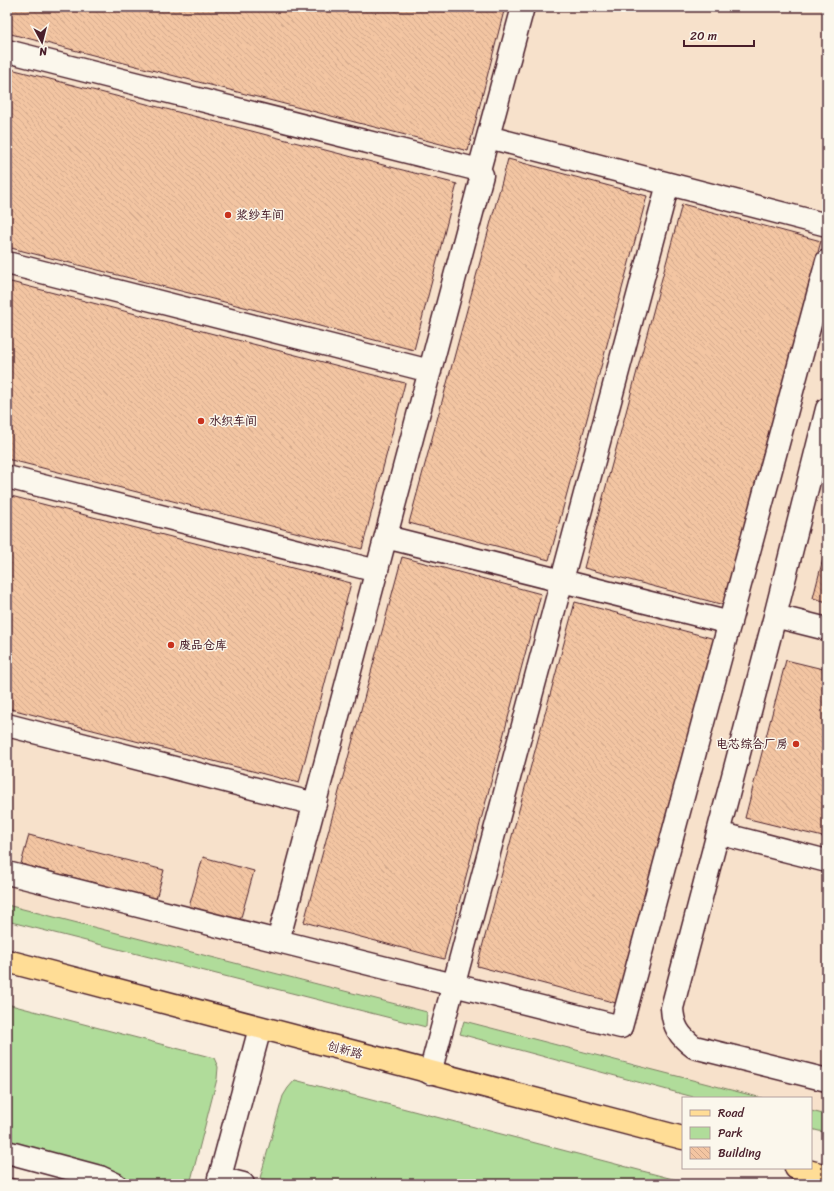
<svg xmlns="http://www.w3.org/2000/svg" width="834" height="1191" viewBox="0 0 834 1191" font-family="Sriracha,'LXGW WenKai TC',sans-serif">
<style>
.built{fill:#f7e1cb}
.green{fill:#b0dc9a;stroke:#7d7e62}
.building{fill:url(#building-back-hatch);stroke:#4a1f2b}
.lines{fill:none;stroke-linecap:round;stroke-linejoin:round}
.minor-casing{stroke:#4a1f2b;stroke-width:25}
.major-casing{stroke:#4a1f2b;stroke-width:25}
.minor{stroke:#fbf7ec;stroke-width:22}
.major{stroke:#ffdd96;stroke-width:22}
.poi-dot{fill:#c8321e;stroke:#fbf7ec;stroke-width:1.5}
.labels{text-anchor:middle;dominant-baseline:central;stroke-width:3;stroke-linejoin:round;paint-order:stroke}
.poi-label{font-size:12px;font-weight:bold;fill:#4a1f2b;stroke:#fbf7ec;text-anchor:start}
.street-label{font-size:12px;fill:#4a1f2b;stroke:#fbf7ec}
</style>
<defs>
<pattern id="building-back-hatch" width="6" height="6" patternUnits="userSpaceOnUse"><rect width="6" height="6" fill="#f3c5a2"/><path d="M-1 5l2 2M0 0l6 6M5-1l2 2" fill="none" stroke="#d2a98c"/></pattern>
</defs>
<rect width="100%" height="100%" fill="#f9eddd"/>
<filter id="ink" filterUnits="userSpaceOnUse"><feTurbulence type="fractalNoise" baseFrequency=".025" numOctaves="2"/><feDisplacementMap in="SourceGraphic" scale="8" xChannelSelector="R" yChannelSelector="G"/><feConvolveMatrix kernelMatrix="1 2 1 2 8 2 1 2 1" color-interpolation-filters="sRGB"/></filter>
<g filter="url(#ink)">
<path class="built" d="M7,7H827V1133L811,1129V1098H697L639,1065L7,905Z"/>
<path class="green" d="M7,905L427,1012L426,1027L7,921Z
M7,1004L214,1058L218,1067L217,1079L190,1184H126L123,1181L7,1145Z
M464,1021L762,1098H697L460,1034Z
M295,1080L692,1184H284L260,1178L283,1096L288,1088Z
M811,1111L827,1115V1133L811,1129Z"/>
<path class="building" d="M7,7H505L468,151L7,33Z
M7,68L457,184L414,350L7,247Z
M508,159L647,196L549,560L409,523Z
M682,204L821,241L724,605L584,568Z
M7,281L405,383L362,549L7,459Z
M7,495L351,583L299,783L7,708Z
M827,543V602L813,598Z
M402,557L541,594L444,959L304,922Z
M575,602L715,639L616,1003L477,966Z
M786,660L827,670V838L745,818Z
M29,835L164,870L156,899L21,864Z
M203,857L254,871L240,921L189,907Z
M7,1177L33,1184H7Z"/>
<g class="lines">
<g class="minor-casing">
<path id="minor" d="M523,7L479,170L482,175L278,941L621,1027L827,261
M7,51L479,170
M488,137L827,225
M7,263L430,371
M7,477L377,571
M386,537L730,623
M775,616L827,409
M827,629L775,616L672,1008C673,1026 679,1036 694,1047L827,1080
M7,725L315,804
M718,833L827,861
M7,873L278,941
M430,1073L668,184
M7,1152L100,1177L115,1184
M219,1178L243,1184
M218,1184L260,1028"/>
</g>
<g class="major-casing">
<path id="major" d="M7,961L683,1138
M796,1168L827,1176"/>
</g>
<use href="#minor" class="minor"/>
<use href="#major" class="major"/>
</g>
</g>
<g class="poi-dot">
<circle cx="228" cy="215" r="4"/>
<circle cx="201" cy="421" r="4"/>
<circle cx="171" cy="645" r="4"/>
<circle cx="796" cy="744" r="4"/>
</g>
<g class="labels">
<g class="poi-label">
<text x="236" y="215">浆纱车间</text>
<text x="209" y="421">水织车间</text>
<text x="179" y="645">废品仓库</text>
<text x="788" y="744" text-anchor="end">电芯综合厂房</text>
</g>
<g class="street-label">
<text transform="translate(345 1050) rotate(15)">创新路</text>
</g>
</g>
<rect width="834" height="1191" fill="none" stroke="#fbf7ec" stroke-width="24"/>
<rect x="12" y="12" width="810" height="1167" fill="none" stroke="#4a1f2b" stroke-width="1.5" filter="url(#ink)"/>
<rect x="682" y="1097" width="130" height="72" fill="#fbf7ec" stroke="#b4a19f"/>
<rect x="690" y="1110" width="20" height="6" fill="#ffdd96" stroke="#b4a19f"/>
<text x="718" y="1117" font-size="12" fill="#4a1f2b">Road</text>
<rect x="690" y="1127" width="20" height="12" fill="#b0dc9a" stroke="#b4a19f"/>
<text x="718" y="1137" font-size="12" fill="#4a1f2b">Park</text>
<rect x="690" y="1147" width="20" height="12" fill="url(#building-back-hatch)" stroke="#b4a19f"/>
<text x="718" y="1157" font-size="12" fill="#4a1f2b">Building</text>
<g transform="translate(42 42) rotate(173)" stroke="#fbf7ec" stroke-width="3" paint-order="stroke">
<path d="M0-3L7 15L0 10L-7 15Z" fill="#4a1f2b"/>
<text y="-6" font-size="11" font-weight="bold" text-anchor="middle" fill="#4a1f2b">N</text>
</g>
<path d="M684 40v6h70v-6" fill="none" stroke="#4a1f2b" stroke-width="2"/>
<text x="690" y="40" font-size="12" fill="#4a1f2b" stroke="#fbf7ec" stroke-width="3" paint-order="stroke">20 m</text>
</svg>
